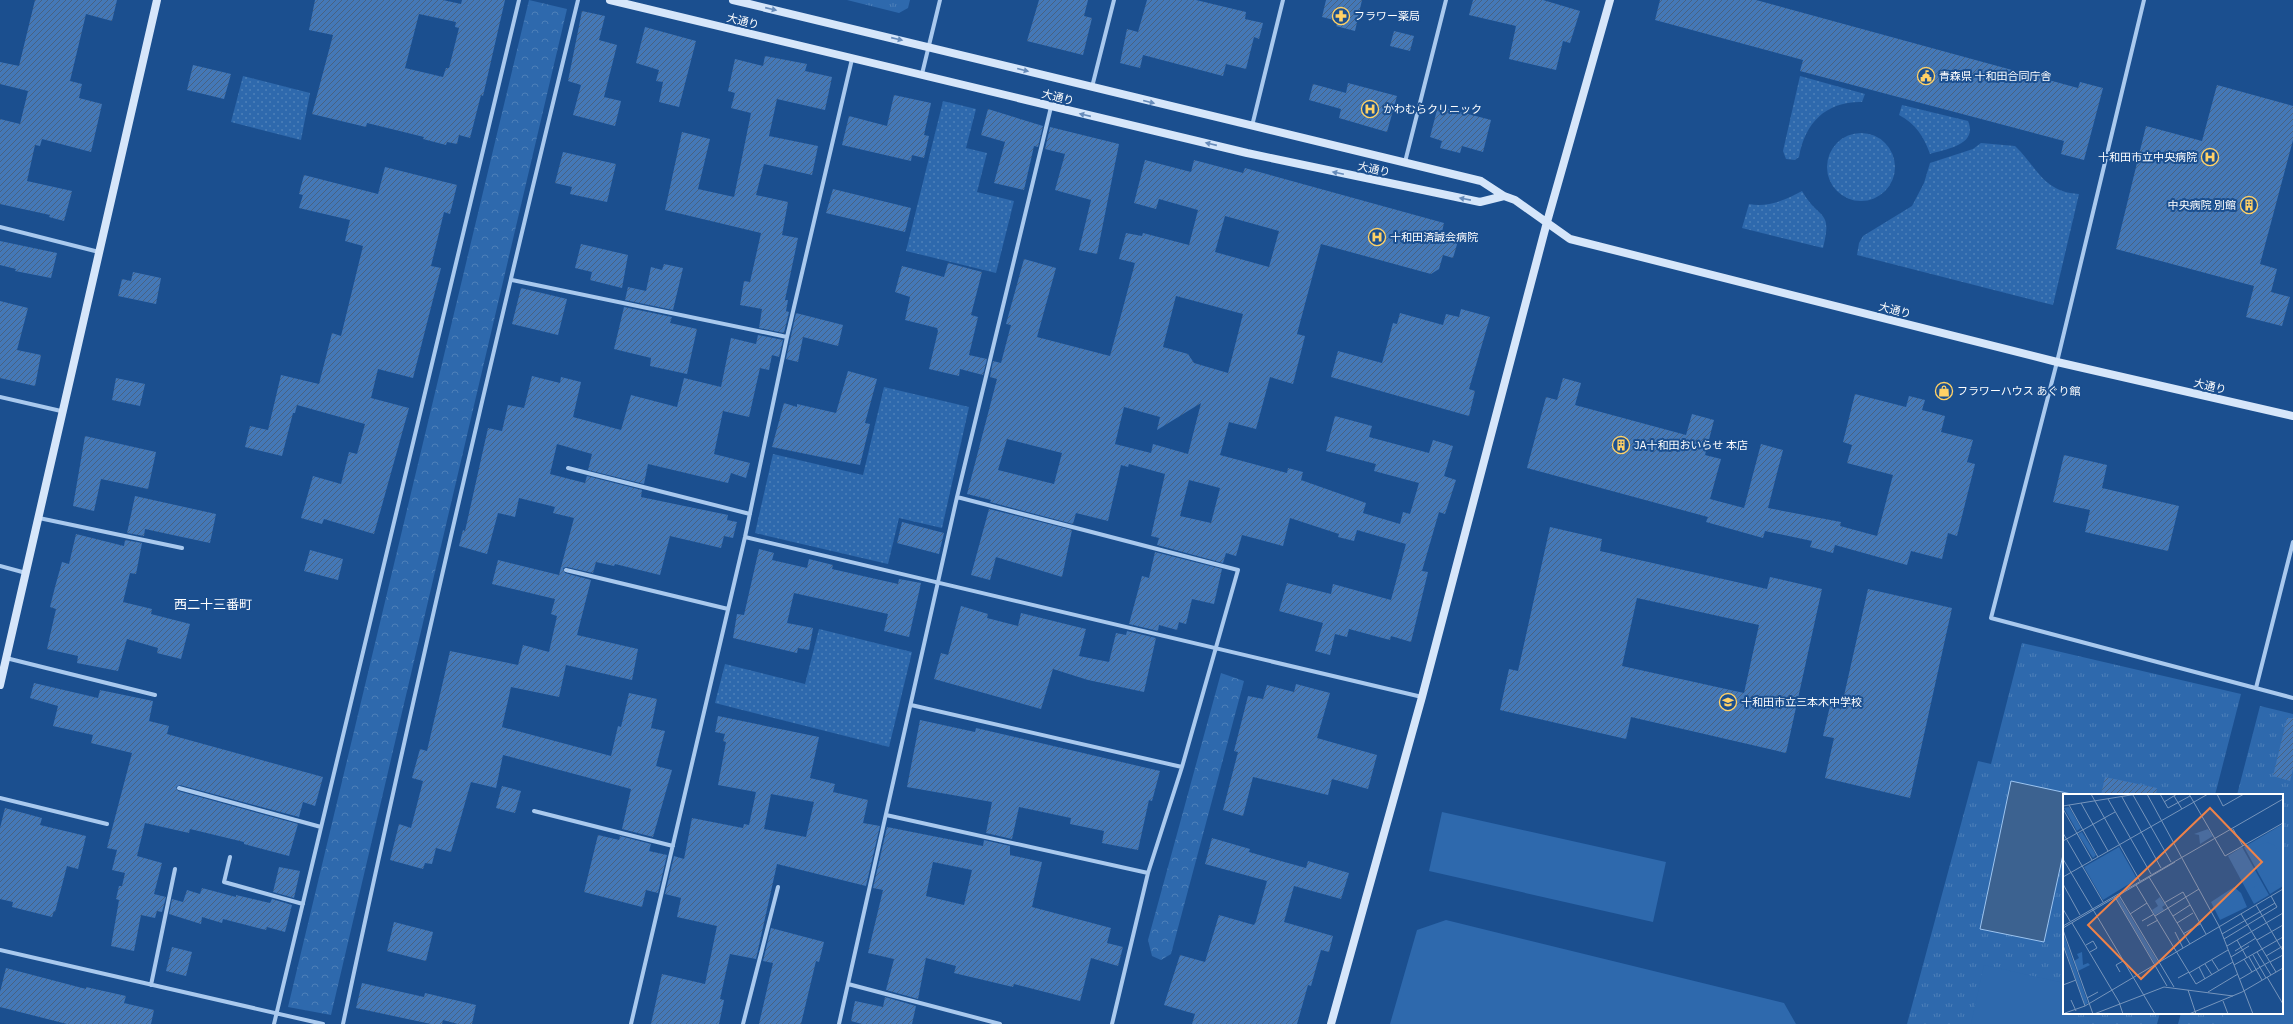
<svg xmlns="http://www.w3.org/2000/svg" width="2293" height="1024" viewBox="0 0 2293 1024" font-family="'IBM Plex Sans','Noto Sans JP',sans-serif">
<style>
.grass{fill:url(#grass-dots)}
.forest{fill:url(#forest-crowns)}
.park{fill:url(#park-tufts)}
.pitch{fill:#2e69ad}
.water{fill:#3c6290;stroke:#9cc4f0}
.building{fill:url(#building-hatch);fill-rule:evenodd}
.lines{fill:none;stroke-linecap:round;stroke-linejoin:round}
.street{stroke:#a9c9ee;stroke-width:4}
.secondary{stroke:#d6e6fa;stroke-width:8}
.oneway{fill:#668bba}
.labels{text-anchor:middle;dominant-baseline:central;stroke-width:4;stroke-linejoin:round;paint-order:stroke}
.poi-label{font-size:11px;fill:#fff;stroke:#1b4f8f;text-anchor:start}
.street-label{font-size:11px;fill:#fff;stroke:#1b4f8f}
.quarter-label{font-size:13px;fill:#fff;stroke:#1b4f8f}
.inset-road{fill:none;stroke:#7695bc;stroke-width:1}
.view{fill:#ee8249;fill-opacity:0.15;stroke:#ee8249;stroke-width:2}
.inset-edge{fill:none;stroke:#fff;stroke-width:2}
</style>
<defs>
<pattern id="grass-dots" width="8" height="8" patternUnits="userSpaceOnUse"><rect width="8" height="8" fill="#2e69ad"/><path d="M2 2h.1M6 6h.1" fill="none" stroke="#4d80b9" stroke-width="1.8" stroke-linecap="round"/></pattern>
<pattern id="forest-crowns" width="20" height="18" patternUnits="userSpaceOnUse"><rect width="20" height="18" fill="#2e69ad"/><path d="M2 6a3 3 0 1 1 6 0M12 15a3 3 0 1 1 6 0" fill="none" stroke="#4d80b9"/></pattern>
<pattern id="park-tufts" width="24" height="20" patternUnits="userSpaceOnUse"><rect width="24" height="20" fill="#2e69ad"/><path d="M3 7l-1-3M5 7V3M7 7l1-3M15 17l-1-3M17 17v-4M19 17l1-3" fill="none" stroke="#4d80b9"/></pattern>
<pattern id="building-hatch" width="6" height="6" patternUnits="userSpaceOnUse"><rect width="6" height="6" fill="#4478b7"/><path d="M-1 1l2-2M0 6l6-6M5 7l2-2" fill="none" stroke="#486282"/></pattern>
</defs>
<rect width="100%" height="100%" fill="#1b4f8f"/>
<path class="grass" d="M243,76L310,93L301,140L231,122Z
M1800,76L1865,94L1862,102C1827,101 1805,122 1799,157L1795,160L1786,159L1783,151Z
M943,101L976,109L966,148L987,153L977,192L1014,201L996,273L906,251Z
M1902,105L1968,121C1978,145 1947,149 1930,154C1924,137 1916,124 1899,115Z
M1827 167a34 34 0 1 1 68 0a34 34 0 1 1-68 0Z
M1981,143L2015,146C2038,168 2043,192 2079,194L2053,305L1857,255L1859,243L1863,236L1912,206L1924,183L1930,163L1973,149Z
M1802,191C1819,221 1833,208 1823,248L1742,228L1749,204C1767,208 1786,200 1802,191Z
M884,387L969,407L942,528L899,518L888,564L755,533L773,454L863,475Z
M819,629L912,652L889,747L715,703L725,664L805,684Z"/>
<path class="forest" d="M529,0L567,9L331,1015L288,1007Z
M1221,673L1244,681L1171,954L1161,960L1152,956L1148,940Z"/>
<path class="park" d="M847,0H910L908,8L899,13Z
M2022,643L2241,694L2215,795H2064V1013H2160L2157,1024H1907L1978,761L1991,764Z
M2260,706L2293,714V1024H2178L2181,1013H2282V795H2237Z"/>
<path class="pitch" d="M1442,812L1666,862L1653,922L1429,871Z
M2293,852V1024H2222L2224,1013H2282V862Z
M1446,920L1784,1003L1796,1024H1390L1417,930Z
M1984,965L2064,983V1013H2079L2076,1024H1971Z"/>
<path class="water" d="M2011,781L2076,795H2064V850L2044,942L1980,929Z"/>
<path class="building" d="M35,0H117L112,21L86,14L70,81L82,84L79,98L102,104L91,152L42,139L40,146L35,145L27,181L72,191L64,221L49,217L50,215L0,204V119L20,124L28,91L0,84V62L19,66Z
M315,0H443L461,4L462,0H505L483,96L481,95L470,138L459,135L457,144L447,142L446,145L423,139L424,137L367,123L366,127L312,114L333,35L309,30ZM419,14L456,22L455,27L459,28L449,68H446L443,77L405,68Z
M1039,0H1088L1084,16L1092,18L1083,55L1027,41Z
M1147,0H1196L1246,12L1245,19L1263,23L1259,39L1254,37L1246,69L1226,64L1223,76L1143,55L1140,68L1120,63L1127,29L1138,32Z
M1326,0H1362L1355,31L1336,26L1338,21L1322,17Z
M1473,0H1543L1580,11L1570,43L1563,41L1556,70L1509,59L1516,26L1469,15Z
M1660,0H1756L2078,88L2080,82L2103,88L2084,160L2061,154L2064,141L1800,71L1803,60L1655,20Z
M582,11L605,16L599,40L617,45L604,97L621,101L615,126L573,115L581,85L568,81Z
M645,27L696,41L679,107L659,102L663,82L656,81L659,70L636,63Z
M1394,31L1414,36L1410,51L1390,46Z
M765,56L807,64L805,71L832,77L825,110L777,99L769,136L818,146L812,175L764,164L756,195L788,202L782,235L798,238L785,300H788L786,311L789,312L784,333L759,328L762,309L740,305L744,281L750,282L761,233L665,210L682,132L710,139L698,189L734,197L751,113L731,108L735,93L728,91L735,59L763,66Z
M193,65L231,74L224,99L187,90Z
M1348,83L1397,96L1387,132L1339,118L1341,109L1309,100L1313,84L1346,93Z
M2217,85L2293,106V140L2260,264L2277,269L2271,292L2290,297L2282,326L2246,317L2254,286L2116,249L2146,126L2202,141Z
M894,95L931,103L924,135L929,136L924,158L912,155L911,161L842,145L849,116L887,126Z
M1438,106L1491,120L1483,152L1462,146L1460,153L1440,148L1442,141L1430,137Z
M988,109L1043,126L1038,147L1034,146L1024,190L994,183L1005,142L981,135Z
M1050,127L1119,144L1097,254L1079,250L1091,200L1055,190L1065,154L1045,149Z
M563,152L616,164L607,202L570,194L572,187L555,183Z
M1145,160L1191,172L1194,160L1243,173L1245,168L1444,223L1441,236L1458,241L1453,258L1443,255L1439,269L1431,274L1321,244L1297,334L1305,336L1293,384L1270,377L1256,429L1229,422L1220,455L1287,473L1288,468L1303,472L1301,480L1366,503L1363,513L1400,524L1403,512L1410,514L1419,483L1374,471L1376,464L1326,451L1335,416L1372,426L1369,437L1429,453L1433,440L1453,446L1444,476L1456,480L1445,514L1439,512L1422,571L1428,572L1411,642L1391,636L1390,640L1349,629L1347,637L1335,634L1330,655L1315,651L1323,623L1279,611L1287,583L1331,594L1333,584L1391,600L1406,544L1357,530L1354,541L1338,537L1339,534L1290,518L1283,546L1242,535L1236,556L1226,553L1223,563L1157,545L1159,538L1151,536L1165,474L1129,464L1128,467L1121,465L1108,521L1076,513L1073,524L990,502L991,500L967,494L997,379L990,377L993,361L1001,363L1011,325L1006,324L1024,259L1056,268L1037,337L1110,356L1135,263L1119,259L1126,233L1142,236L1143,233L1189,245L1198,210L1159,199L1156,209L1134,203ZM1225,216L1279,231L1269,267L1215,252ZM1176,296L1243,314L1228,373L1194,363L1188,354L1163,347ZM1201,403L1188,454L1153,444L1151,453L1115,444L1124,407L1160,417L1157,430ZM1007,439L1062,453L1054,484L998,470ZM1189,480L1220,488L1211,523L1180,516Z
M385,167L457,185L450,214L444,212L431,266L441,268L413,378L378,369L371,398L409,408L374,534L324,519L322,524L301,518L313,476L341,484L349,452L357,454L365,424L297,405L295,413H293L282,456L245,447L250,426L268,430L281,375L319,384L332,333L341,336L363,246L345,241L350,220L299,208L303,195L299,194L304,175L378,194Z
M833,189L911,208L905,232L826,213Z
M0,241L57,253L51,278L15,271L16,269L0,265Z
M581,244L628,255L622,288L590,280L592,272L575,268Z
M948,263L982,272L971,315L978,317L969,355L987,359L983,375L960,369L959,376L929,369L938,331L937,328L905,320L910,297L895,292L902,266L944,277Z
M664,264L683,268L673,310L625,300L628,287L646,291L651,267L662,270Z
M133,272L161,278L156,304L118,296L122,279L131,281Z
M521,288L567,299L558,335L512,324Z
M0,301L28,308L17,350L41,355L35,386L0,378Z
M624,307L672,317L670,323L697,329L687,374L650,366L651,358L614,349Z
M1461,309L1490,317L1469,389L1475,391L1469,416L1331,377L1338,351L1382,363L1393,323L1397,324L1400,313L1443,325L1446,314L1459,317Z
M796,313L843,325L838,346L803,337L798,362L786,359Z
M758,335L783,340L779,357L772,355L769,370L760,368L749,417L723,411L714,454L750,463L746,478L731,473L728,483L648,464L644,484L588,470L592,454L557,444L550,474L585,483L587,476L642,490L641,497L728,515L727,520L737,522L733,538L724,536L721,548L670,536L660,575L615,564L614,566L596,562L593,573L567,567L563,568L565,573L591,580L577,635L638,649L632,680L566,665L559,697L511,687L502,727L611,756L618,726L621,727L629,693L657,699L651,728L665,731L656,766L672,770L653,837L622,829L631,789L503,755L496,788L471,782L451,852L436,848L432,864L425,863L423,869L390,860L399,824L411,828L423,781L412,778L420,749L427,751L450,651L518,665L523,645L549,652L557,616L551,614L555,599L492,584L498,560L559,575L574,518L553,513L555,507L519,498L515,517L498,513L487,554L459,546L463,530L465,531L488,428L502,431L508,405L524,408L532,376L560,383L561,377L581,382L573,417L621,430L631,395L677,407L684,378L721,387L731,338L756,344Z
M848,371L877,379L865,423L870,424L860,465L772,447L784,403L797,407V404L836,413Z
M116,378L145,384L140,406L112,400Z
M1563,378L1581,383L1575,405L1686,435L1692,414L1714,420L1705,455L1721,459L1710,499L1744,508L1761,444L1783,450L1768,508L1841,522L1840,526L1877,536L1893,475L1847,463L1852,445L1843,442L1855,394L1906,407L1909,396L1925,400L1922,410L1945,416L1941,432L1973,440L1967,462L1975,464L1957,536L1948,533L1942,559L1911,551L1907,565L1835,545L1833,553L1810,547L1812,541L1765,531L1763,538L1706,522L1708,517L1527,468L1546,397L1557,400Z
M85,436L156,452L148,489L101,479L94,511L73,506Z
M2064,455L2107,465L2102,488L2179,506L2168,551L2085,532L2090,510L2053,502Z
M135,496L216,514L210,543L145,529L144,536L127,533Z
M989,509L1072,530L1062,577L996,557L990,580L971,575Z
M902,522L944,533L939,554L897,543Z
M1550,527L1602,539L1600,551L1767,589L1770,577L1822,589L1786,753L1631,717L1626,739L1500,710L1509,669L1518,671ZM1637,598L1759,625L1744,693L1622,666Z
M76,534L124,546L125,540L142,543L136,574L130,573L123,602L152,609L151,614L190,624L181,659L157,653L158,648L127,639L118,671L77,663L78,656L47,649L56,609L50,607L55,587L62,562L69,564Z
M759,549L774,553L772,560L807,568L809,559L833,565L832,569L898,584L899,579L921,583L909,637L884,631L888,614L794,593L787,623L813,628L809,650L798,648L797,653L733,638L737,614L744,615Z
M310,550L343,559L338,580L304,571Z
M1155,552L1222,569L1214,604L1192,599L1186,624L1179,622L1177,630L1159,625L1158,631L1129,624L1142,576L1149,578Z
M1868,589L1952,608L1910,798L1825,778L1834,738L1823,736L1830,706L1841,709Z
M961,606L988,614L987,618L1018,626L1021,613L1086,629L1079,656L1109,662L1116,633L1126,635L1127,631L1156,638L1144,692L1088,680L1053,669L1041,709L934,679L941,653L948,655Z
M34,683L98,698L100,690L153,701L149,721L169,726L167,734L323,777L315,806L303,802L299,817L180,785L176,787L178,791L298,824L289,856L244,844V842L190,829L189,833L145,823L137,856L162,863L154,894L166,897L162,912L157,911L155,918L141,915L134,951L111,946L119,900L116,899L119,886H122L125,873L112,870L117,850L107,848L132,753L91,743L93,735L53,726L58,706L30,698Z
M1296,684L1330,693L1317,738L1377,755L1368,789L1332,779L1328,795L1253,777L1243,816L1223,810L1238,752L1234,751L1248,696L1263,699L1267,685L1294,692Z
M718,716L819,737L810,778L835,784L833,792L868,800L863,823L880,826L866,886L777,864L756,959L730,954L720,999L724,1000L719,1024H651L662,974L705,984L717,926L677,917L681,898L665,894L674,856L684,859L692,818L743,828L744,824L749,825L756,792L718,785L726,742L723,741L725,734L715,732ZM771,794L814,802L806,837L764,829Z
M2287,718H2293V769L2290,781L2273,776Z
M920,720L975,732L976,728L1160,771L1152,801L1149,800L1138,850L1102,843L1104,831L1070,824L1071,818L1019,807L1012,839L986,833L992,802L907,787Z
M2105,777L2157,788L2156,795H2101Z
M502,786L521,791L515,813L496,808Z
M5,808L42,818L40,825L86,836L78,869L67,866L55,912L54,911L52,917L12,907L13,902L0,899V828Z
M887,827L983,846L984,840L1010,846V855L1042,862L1032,907L1111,928L1107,943L1123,947L1118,966L1091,958L1080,1001L1014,984L1013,987L954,973L956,966L926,958L918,999L886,990L894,959L868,953L883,890L873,888ZM933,862L972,870L964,905L926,896Z
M598,835L619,840L620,836L651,844L649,851L667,855L658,893L646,890L642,907L584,892Z
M1212,838L1250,849L1249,852L1306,868L1308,861L1349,873L1341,899L1294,886L1284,922L1333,936L1329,952L1321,950L1311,986L1308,985L1297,1024H1192L1195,1014L1164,1005L1180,955L1205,962L1219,915L1254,925L1256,921L1267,881L1205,864Z
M279,867L300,871L294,898L273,892Z
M202,888L236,897V895L270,903L272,899L292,905L285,932L267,927L266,930L223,919L222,923L202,917L201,924L169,914L172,899L183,902L187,890L200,894Z
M394,922L433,932L426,961L387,951Z
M771,928L824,942L819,962L816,961L801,1024H759L773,963L763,961Z
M172,947L192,952L186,976L166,971Z
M6,968L86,989V987L126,996L124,1003L154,1010L151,1024H67L0,1007V992Z
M362,983L424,997L425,993L476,1005L472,1024H458L443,1020L442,1024H431L356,1008Z
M885,997L916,1006L912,1024H862L851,1021L855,1001L883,1007Z"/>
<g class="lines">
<path class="street" d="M2144,0L2057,362L1991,618L2293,698
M922,74L940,0
M1092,87L1114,0
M1252,126L1283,0
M1405,162L1446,0
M0,227L99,252
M512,280L787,337
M0,397L61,411
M568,468L750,514
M957,497L1238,570L1182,767L1148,873L1112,1024
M39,518L182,548
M745,537L1422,697
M0,566L26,573
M566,570L728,609
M6,658L155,695
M2256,688L2293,542
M911,705L1182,767
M179,788L321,827
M0,798L107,824
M534,811L673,846
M886,815L1148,873
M230,857L224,882L303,904
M0,950L323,1024
M848,984L1000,1024
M151,985L175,869
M274,1024L519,0
M343,1024C416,681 495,340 578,0
M631,1024L745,537L787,337L852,59
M743,1024L778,887
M839,1024L957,497L1051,107"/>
<path class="secondary" d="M610,0L1247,153L1480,202L1504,196
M733,0L1481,181L1504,196L1515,200L1570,239L2057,362L2293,416
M0,685L157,0
M1331,1024L1422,697L1547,222L1610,0"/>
</g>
<defs><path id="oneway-solid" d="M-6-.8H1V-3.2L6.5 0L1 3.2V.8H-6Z"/></defs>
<g class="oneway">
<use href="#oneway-solid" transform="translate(771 9) rotate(13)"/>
<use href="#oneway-solid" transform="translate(897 39) rotate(13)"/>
<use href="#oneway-solid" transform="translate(1023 70) rotate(14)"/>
<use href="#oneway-solid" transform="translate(1149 102) rotate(14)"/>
<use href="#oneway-solid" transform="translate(1085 115) rotate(-167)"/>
<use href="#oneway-solid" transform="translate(1211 144) rotate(-167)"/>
<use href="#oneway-solid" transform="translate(1338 173) rotate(-168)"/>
<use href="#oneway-solid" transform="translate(1465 199) rotate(-169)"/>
</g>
<defs>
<g id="pharmacy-ring" transform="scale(0.9)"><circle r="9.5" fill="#1b4f8f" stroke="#ffd166" stroke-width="1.5"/><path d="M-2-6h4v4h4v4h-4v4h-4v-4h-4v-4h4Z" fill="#ffd166"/></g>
<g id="civic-ring" transform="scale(0.9)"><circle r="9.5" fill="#1b4f8f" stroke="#ffd166" stroke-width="1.5"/><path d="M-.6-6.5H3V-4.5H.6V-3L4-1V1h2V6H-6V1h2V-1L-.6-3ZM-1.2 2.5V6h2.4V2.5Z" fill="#ffd166"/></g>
<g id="hospital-ring" transform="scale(0.9)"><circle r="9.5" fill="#1b4f8f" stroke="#ffd166" stroke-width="1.5"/><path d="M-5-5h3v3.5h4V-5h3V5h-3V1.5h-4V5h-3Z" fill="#ffd166"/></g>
<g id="building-ring" transform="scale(0.9)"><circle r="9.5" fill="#1b4f8f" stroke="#ffd166" stroke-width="1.5"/><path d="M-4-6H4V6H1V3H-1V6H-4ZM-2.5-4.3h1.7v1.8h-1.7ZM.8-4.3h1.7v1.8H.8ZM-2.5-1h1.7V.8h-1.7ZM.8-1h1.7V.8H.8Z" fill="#ffd166"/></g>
<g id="shop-ring" transform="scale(0.9)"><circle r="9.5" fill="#1b4f8f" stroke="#ffd166" stroke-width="1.5"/><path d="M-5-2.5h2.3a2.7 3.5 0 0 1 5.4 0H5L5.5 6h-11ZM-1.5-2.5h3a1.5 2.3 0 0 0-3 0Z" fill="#ffd166"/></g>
<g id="school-ring" transform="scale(0.9)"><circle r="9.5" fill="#1b4f8f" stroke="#ffd166" stroke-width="1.5"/><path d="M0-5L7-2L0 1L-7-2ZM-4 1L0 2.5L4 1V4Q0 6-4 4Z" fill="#ffd166"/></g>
</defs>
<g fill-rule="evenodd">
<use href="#pharmacy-ring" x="1341" y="16"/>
<use href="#civic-ring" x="1926" y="76"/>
<use href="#hospital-ring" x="1370" y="109"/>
<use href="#hospital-ring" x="2210" y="157"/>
<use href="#building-ring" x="2249" y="205"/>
<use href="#hospital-ring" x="1377" y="237"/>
<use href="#shop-ring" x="1944" y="391"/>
<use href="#building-ring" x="1621" y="445"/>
<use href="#school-ring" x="1728" y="702"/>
</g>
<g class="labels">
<g class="poi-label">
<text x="1354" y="16">フラワー薬局</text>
<text x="1939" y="76">青森県 十和田合同庁舎</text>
<text x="1383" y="109">かわむらクリニック</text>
<text x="2197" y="157" text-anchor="end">十和田市立中央病院</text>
<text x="2236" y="205" text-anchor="end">中央病院 別館</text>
<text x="1390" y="237">十和田済誠会病院</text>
<text x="1957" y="391">フラワーハウス あぐり館</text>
<text x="1634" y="445">JA十和田おいらせ 本店</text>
<text x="1741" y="702">十和田市立三本木中学校</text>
</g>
<g class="street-label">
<text transform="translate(743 21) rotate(14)">大通り</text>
<text transform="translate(1058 97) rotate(14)">大通り</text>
<text transform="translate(1374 169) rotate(12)">大通り</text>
<text transform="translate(1895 310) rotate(14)">大通り</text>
<text transform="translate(2210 386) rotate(13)">大通り</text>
</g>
<g class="quarter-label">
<text x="213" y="604">西二十三番町</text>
</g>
</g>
<g transform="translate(2063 794)">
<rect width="220" height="220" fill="#1b4f8f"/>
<path d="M145,35L150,42L137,50L136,41L131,40ZM97,103L102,111L99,113L101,116L92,121L89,116L95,112L92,107ZM19,158L20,171L25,169L27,171L15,177L11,167L16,164L14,160Z" fill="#2e69ad"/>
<path d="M56,103L95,168L92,170L53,104Z" fill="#2e69ad"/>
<path d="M6,13L18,34L14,37L1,14ZM220,30V92L207,100L181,53ZM19,38L33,61L30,64L15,40ZM56,53L74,85L40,106L21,73ZM179,53L206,101L191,110L165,62ZM0,139L25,209L22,211L0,149Z" fill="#2e69ad"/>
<path d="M203,48L211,51L220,64L219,91L206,89L191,64L193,53ZM54,56L70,84L55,92L39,64ZM186,77L195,91L188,95L180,81ZM171,93L178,99L184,113L157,126L148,108Z" fill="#2e69ad"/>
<path class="inset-road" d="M28,0L77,87M84,0L156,132L190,220M97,0L105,14L127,2M126,0L162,62L220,29M154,0L160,12L181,0M70,1L108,68M111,2L119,15M59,3L98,74M45,5L88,80M101,8L114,0M18,9L45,57M6,11L35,63M0,12L74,0M0,15L29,66M170,35L180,52M0,39L40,108M0,47L52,18M0,65L92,220M0,83L145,0M86,83L127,150M0,90L17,121M73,91L133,190L170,168M56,101L111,193M52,103L104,192M101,109L120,98L143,140M193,111L220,157M0,115L7,127M67,120L84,109M178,120L213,178M92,122L136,95M110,122L127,111M79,127L91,120M9,129L56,208L60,220M114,129L130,119M0,132L220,5M84,132L95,126M0,134L112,68M0,136L30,220M112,138L120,154M120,140L137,130M159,140L212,109M161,145L214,113L208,102M174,146L184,164M194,146L220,131M0,151L22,212M23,151L30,147L34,154L27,158M164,152L220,119M172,157L193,144M194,158L208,181M190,161L203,184M203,162L220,152M168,163L186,152M186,163L199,186M181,165L189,178M149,166L156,177M207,168L220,161M142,170L149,181M171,171L220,143M136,173L142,185M57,178L53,171L60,167M126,179L165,156M204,183L220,210M115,184L126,178M177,185L206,168M0,191L13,186M125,196L133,220M145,198L175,180M24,204L35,198M8,206L13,217M160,207L165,220M2,219L22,212L220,95M31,220L101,193L170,202M126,220L179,198L220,174"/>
<path class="view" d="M147,14L199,68L78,185L25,131Z"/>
<rect width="220" height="220" class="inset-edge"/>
</g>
</svg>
